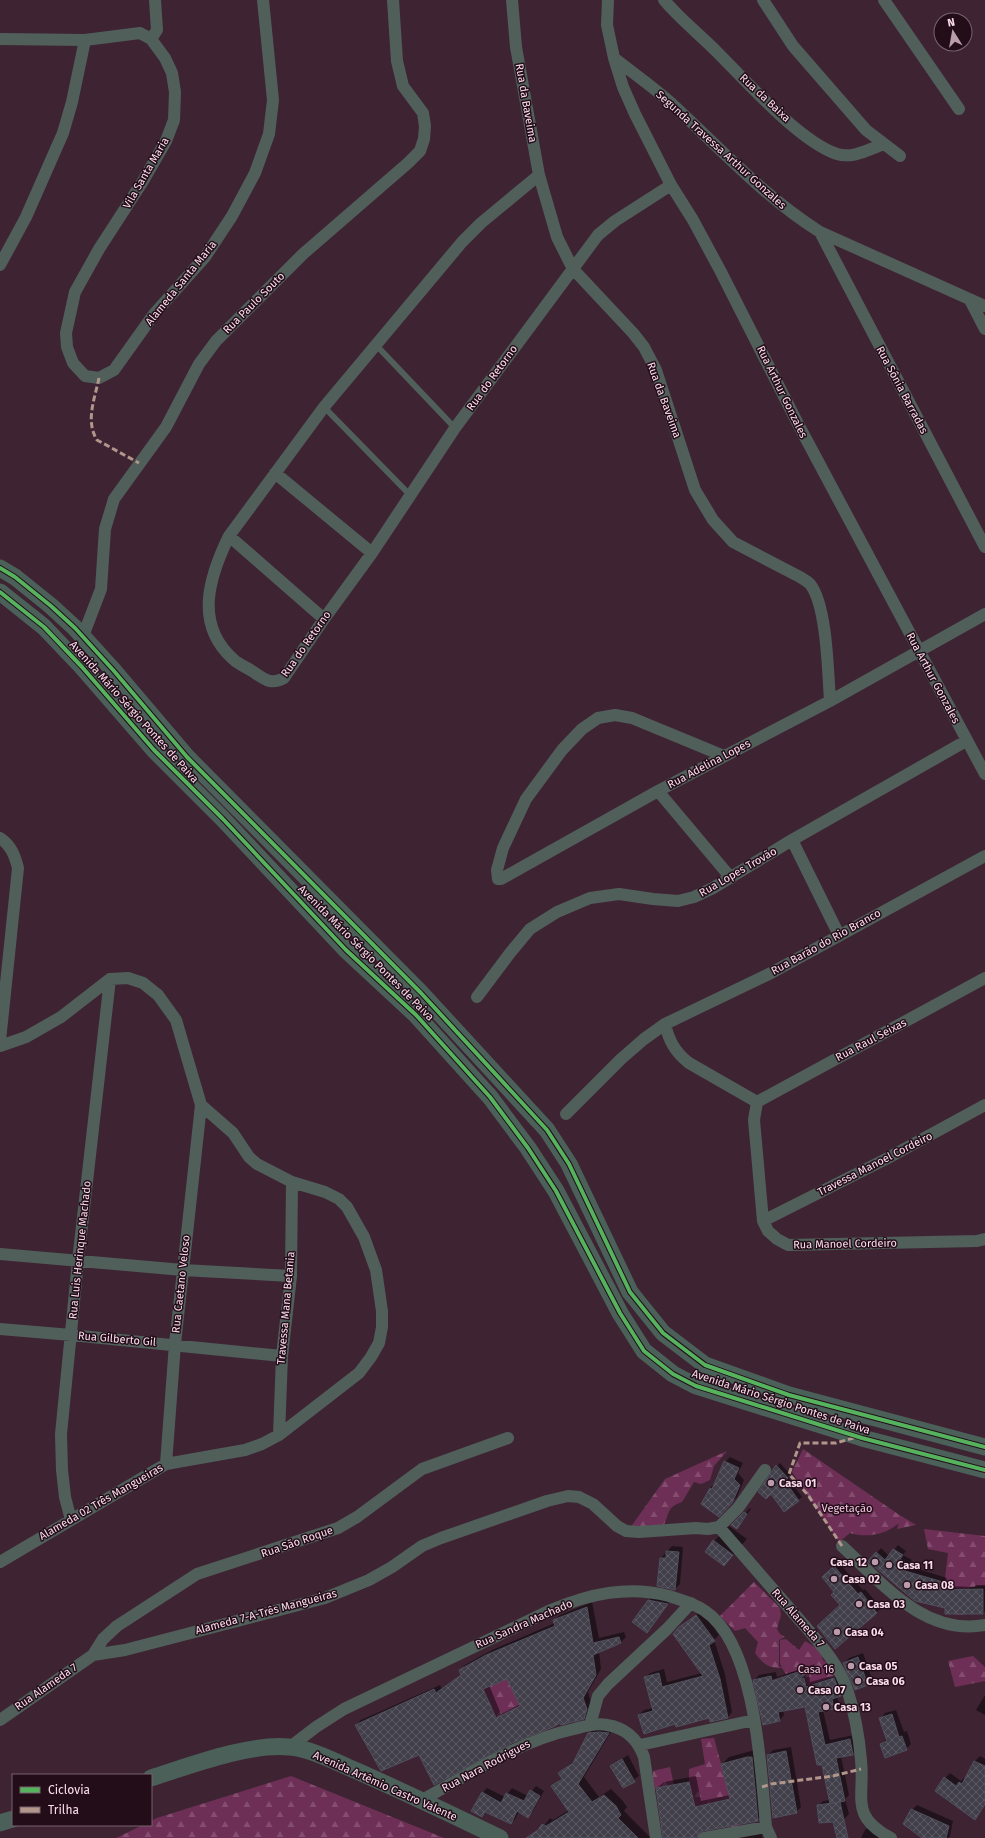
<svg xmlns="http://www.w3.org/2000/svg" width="985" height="1838" viewBox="0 0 985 1838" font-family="'Fira Sans',sans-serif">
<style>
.forest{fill:url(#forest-firs)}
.shadow{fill:#0007;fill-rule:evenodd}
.building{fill:url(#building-cross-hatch);stroke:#4f4f5d;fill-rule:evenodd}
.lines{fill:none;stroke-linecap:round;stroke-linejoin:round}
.lane{stroke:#515f5a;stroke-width:6}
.street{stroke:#515f5a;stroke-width:12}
.secondary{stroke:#4a6058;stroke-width:17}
.quiet{stroke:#b2968c;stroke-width:3;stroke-dasharray:6 3;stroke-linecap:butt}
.cycleway-casing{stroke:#220d19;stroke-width:6}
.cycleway{stroke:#56b35d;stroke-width:4}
.poi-dot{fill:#ba9cac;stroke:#220d19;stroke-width:1.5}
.labels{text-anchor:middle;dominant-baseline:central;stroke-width:3;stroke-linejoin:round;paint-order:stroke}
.street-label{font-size:11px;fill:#fddded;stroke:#220d19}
.poi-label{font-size:11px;font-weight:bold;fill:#fddded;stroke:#220d19;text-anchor:start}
.park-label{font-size:11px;fill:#f5c8e0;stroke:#220d19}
</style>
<defs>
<pattern id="forest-firs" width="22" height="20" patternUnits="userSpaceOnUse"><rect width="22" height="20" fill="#6e2f56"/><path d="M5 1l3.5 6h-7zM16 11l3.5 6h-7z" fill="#844d6f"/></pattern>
<pattern id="building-cross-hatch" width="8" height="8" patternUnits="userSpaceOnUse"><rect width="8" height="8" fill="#413f4a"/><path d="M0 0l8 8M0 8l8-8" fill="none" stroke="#5d5a64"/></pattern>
</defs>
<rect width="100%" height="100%" fill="#3e2433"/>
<path class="forest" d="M803,1449L898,1514L916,1525L897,1529L899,1523C885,1535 867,1538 850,1533L839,1542L792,1472Z
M727,1451L714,1466L710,1480L701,1484L694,1482L682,1502C666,1507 670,1514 663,1527L630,1528L665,1479Z
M924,1529L985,1536V1586L970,1587L969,1614L956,1615V1588L944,1587L948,1553L928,1549Z
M754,1582L780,1608L781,1615L777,1629L780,1634L785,1637L779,1640V1666L782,1668L780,1663V1640L786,1639L799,1650L805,1641L820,1650L823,1660L835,1670L837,1677C826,1678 817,1684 807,1685L803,1669L786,1674L782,1668C769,1669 763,1664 755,1653L758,1642L745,1628L735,1631L720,1616Z
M973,1656L985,1667V1681L955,1687L948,1661Z
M508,1678L522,1705L503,1725L462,1716L476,1690Z
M714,1738L727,1786L754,1780L757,1796L734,1802L739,1829H732L725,1804L695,1808L700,1837L674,1838L693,1800L689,1782V1769L705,1764L701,1739Z
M670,1767L674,1785L653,1789V1771Z
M291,1776L444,1838H116L143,1825H151V1821L157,1818Z"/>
<path class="shadow" d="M730,1457L743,1463L738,1473L744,1480L737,1497L719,1515L710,1488L716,1483L725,1462Z
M780,1463L790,1474L788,1477L802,1497L784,1511L771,1492L777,1466Z
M750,1508L751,1509L741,1523L736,1528L733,1525Z
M729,1526L747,1539L724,1565L714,1541Z
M898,1545L906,1551L903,1555L912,1560L908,1566L947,1578L945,1586L974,1587L976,1585H985V1611L983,1613L946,1607L870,1561L881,1548L889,1556Z
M672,1546L683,1547L680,1584L675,1589L658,1585L661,1558Z
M839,1563L863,1590L865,1589L881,1608L863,1625L841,1605L827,1573Z
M654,1595L672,1599L647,1632L649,1600Z
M592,1602L599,1638L624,1632L626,1637L620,1643L599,1652L601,1669L588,1692L591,1703L589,1712L583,1718L560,1721L419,1754L356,1725L361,1720L440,1685L442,1689L462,1674L460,1670L465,1665L492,1650L555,1623L554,1620L560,1615ZM507,1677L521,1704L501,1714L489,1685Z
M702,1611L719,1635L714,1640L725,1674L732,1712L728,1717H710L676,1723L639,1715L644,1710L653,1708L645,1678L650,1673L664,1669L667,1682L702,1673L674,1634L685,1622Z
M863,1653L872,1679L867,1684L844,1663L849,1658Z
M815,1664L813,1667L767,1681V1683L809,1674L810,1682L839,1674L846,1690L837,1696L839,1703L834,1708L823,1710L830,1740L854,1735L857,1749L852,1754L841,1756L849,1795L845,1799L849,1814L844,1819L818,1806L823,1801L830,1800L822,1763L806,1706L783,1710L784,1715L780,1720L754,1680L759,1675L776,1672L777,1677Z
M985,1695V1715L976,1710Z
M896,1710L904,1732L907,1731L911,1744L906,1749L881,1744L887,1739L881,1718L885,1713Z
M596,1727H614L584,1777L599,1797L611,1789L622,1800L627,1807L624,1811L651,1838H539L536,1836L550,1818L553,1820L569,1810L553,1786L562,1777L559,1773L575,1760L589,1734Z
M791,1747L801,1807L796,1812L768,1755L773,1750Z
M755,1750L764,1813L757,1820L702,1830L695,1834L699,1838H664L657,1788L664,1782L696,1776L701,1801L730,1795L722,1764L729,1757Z
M628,1755L639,1776L623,1787L612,1766Z
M980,1756L985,1759V1787L974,1810L945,1778L950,1773L961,1781L964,1778L966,1779L975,1761Z
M536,1786L544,1791L533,1811L528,1816L519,1811L516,1818L511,1823L487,1812L482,1816V1793L487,1788L505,1797L512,1788L528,1796Z
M917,1805L953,1821L950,1836L948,1838H928L912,1810Z
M870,1825L887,1838H861L865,1830Z
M762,1832V1838H730Z"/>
<path class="building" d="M724,1461L739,1468L734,1479L740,1485L732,1503L719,1517L701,1504L710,1488L712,1489Z
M776,1465L788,1478L785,1481L799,1501L784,1512L771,1494L766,1499L758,1492Z
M744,1512L747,1514L737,1529L731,1525Z
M713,1540L733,1555L724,1566L705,1552Z
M893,1549L903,1555L900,1559L908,1564L905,1571L943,1582L941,1590L983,1589V1614H945V1608L915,1601L910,1597L868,1561L876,1552L885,1560Z
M666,1551L679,1552L675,1590L657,1586L660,1558H666Z
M834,1566L858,1594L861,1592L877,1613L835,1649L817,1626L840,1605L831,1595L834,1592L822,1577Z
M648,1600L668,1604L647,1633L632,1622Z
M587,1607L593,1643L619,1637L621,1643L593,1655L596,1675L583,1698L587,1709L584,1719L561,1725L560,1723L553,1727L512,1743L434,1785L419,1755L381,1771L355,1725L434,1689L436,1693L461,1675L459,1670L486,1655L555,1626L553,1620ZM507,1679L520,1706L496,1718L483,1689Z
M696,1615L715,1641L709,1645L720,1679L728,1718L710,1722L709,1718L676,1727L675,1724L644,1734L638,1715L653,1711L644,1677L659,1673L662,1687L703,1676L673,1634L679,1627Z
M858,1657L868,1685L855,1690L843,1663Z
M813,1667L799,1680L804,1678L806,1687L834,1678L841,1696L832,1699L834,1709L818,1712L825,1745L850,1739L853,1755L836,1758L845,1801L830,1804L822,1765H817L805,1707L778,1712L780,1721L763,1725L753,1680L771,1676L772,1681Z
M892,1714L899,1737L902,1736L907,1750L885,1758L880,1744L887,1741L879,1718Z
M599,1732L609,1733L578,1784L592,1802L604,1795L616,1806L621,1815L618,1818L638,1838H526L538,1830L542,1824L546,1826L569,1812L551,1786L562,1779L558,1773L573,1763L588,1733Z
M786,1751L797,1813L773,1818L767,1755Z
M747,1757H752L758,1821L703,1831L699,1833L697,1838H663L656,1788L689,1782L695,1807L730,1799L721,1764Z
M622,1759L635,1782L623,1788L610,1766Z
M974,1761L985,1766V1804L975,1820L935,1791L944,1777L956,1786L959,1782L962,1784Z
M530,1790L540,1796L528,1818L517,1811L511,1824L485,1812L482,1817L471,1811L482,1792L501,1803L506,1793L524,1801Z
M840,1802L848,1838H837L833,1822L819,1823L817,1805Z
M911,1809L949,1826L946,1838H922L903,1824Z"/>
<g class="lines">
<path class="lane" d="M376,345L455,428
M324,407L410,495"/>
<path class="street" d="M512,0L516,47L539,175L557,237L573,269L633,333L644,347L656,370L695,490L713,520L733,542L800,577C803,579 807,581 810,584C827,605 828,673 830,701
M608,0L607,25L614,58L623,87L635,114L671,185L693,220L721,272L797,422L985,774
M664,0C680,19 699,34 716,51C745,80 800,142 837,154C853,159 869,149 884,144
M763,0L793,46L866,130L900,156
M884,0L959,109
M0,39L85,40L140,33L151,39L165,58L172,73L175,92L174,120L166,141L143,181L99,249L75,292L66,333L67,347L73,363L85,376L99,378L114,370L154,314L205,257L232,216L255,173L269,134L273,100L263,0
M151,39L157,30L155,0
M614,58C633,73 653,87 671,103C720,148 763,196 820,232L985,306
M539,175L481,223L462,242L324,407L229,536C209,577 194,624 233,659C238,664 246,667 252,671C263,678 270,686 284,678L324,619L372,553L455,428L598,235L615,221L671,185
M820,232L985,547
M0,265L26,217L63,133L72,102L85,40
M970,300L985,329
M275,473L372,553
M229,536L324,619
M83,636L101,589L105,529L114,499L166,427L199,364L216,341L303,254L408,163L420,151L424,139L425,126L423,113L403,86L397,61L393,0
M724,756L632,718L615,715L598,718L582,729L562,750L526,799L503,848L497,870L498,879H501L658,791L830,701L985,614
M658,791L731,878
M0,838C11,845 15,856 18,868L0,1041
M792,840L839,935
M477,997L510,953L530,929L557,912L590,898L619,894L653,899L678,901L694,897L713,888L792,840L966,741
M665,1024C669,1041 675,1052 689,1063L757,1102
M0,1046L26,1037L61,1017L110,979L128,978L143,983L158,995L176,1020L201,1105L233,1133L249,1157L257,1164L292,1182L325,1192L339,1199L347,1207L364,1237L376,1270L382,1311V1327L379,1343L371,1357L359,1373L279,1435L262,1444L245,1450L166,1464L0,1562
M757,1102L754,1120L763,1221L768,1231L777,1239L788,1245L977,1241L985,1239
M757,1102L985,978
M566,1114L621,1059L644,1039L665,1024L771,973L985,856
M763,1221L886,1159L985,1105
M0,1254L183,1270L291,1276
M0,1329L71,1335L282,1356
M279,1435L282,1356L291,1276L292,1182
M166,1464L175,1344L201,1105
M71,1520L65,1497L62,1470L61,1434L78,1261L110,979
M719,1527C743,1555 767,1582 791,1610C812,1635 838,1660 848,1692C855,1714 859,1737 861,1760C865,1798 849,1816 891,1838
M842,1546C882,1583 924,1636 985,1625
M93,1655L125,1650L325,1598L369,1580L392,1567L422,1546L441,1538L547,1501L568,1496L579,1497L593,1504L617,1526L626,1531L639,1532L696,1528L708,1529L719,1527L738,1508L765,1470
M0,1720L93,1655L103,1639L117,1626L197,1574L338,1528L357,1517L422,1469L508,1438
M590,1725L598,1696L608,1684L667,1629L691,1603
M640,1745L754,1720
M290,1747L316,1727L344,1709L551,1610C589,1594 628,1585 669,1596C681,1600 694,1603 705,1611C756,1645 761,1770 766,1827L771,1838
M422,1800C471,1773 519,1741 574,1729C585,1726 596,1723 607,1725C626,1728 638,1740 644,1757L656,1838
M704,1838L766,1827"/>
<path class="secondary" d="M0,568L15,577L51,606L75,628L114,671L187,757L421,993L547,1130L569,1164L630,1292L663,1333L705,1365L789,1395L985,1447
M0,592L44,627L82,667L154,750L222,818L346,950L416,1015L490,1097L528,1148L556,1191L620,1313L644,1351L673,1374L696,1386L862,1438L985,1470
M151,1778C189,1766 249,1743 289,1747C310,1748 338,1763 357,1771C406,1793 453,1815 500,1838
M0,1823L13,1819"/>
<path class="quiet" d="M99,378C95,398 85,421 97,440L139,463
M842,1546L808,1495L789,1474L800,1443H836L857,1437
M762,1787L771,1784L833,1776L861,1769"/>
<g class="cycleway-casing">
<path id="cycleway" d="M0,568L15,577L51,606L75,628L114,671L187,757L421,993L547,1130L569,1164L630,1292L663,1333L705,1365L789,1395L985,1447
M0,592L44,627L82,667L154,750L222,818L346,950L416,1015L490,1097L528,1148L556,1191L620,1313L644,1351L673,1374L696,1386L862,1438L985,1470"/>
</g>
<use href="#cycleway" class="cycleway"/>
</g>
<g class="poi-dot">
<circle cx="771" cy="1483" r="4"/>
<circle cx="875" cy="1562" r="4"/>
<circle cx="889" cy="1565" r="4"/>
<circle cx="834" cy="1579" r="4"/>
<circle cx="907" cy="1585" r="4"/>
<circle cx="859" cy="1604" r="4"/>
<circle cx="837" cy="1632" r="4"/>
<circle cx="851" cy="1666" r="4"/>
<circle cx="858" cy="1681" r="4"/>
<circle cx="800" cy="1690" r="4"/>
<circle cx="826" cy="1707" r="4"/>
</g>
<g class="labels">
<g class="street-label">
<text transform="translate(765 98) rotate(43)">Rua da Baixa</text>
<text transform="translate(526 103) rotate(80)">Rua da Baveima</text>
<text transform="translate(721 150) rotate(42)">Segunda Travessa Arthur Gonzales</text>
<text transform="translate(146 173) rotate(-60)">Vila Santa Maria</text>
<text transform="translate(181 283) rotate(-51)">Alameda Santa Maria</text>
<text transform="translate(254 303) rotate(-45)">Rua Paulo Souto</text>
<text transform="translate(492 378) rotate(-54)">Rua do Retorno</text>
<text transform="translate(902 390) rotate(62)">Rua Sônia Barradas</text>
<text transform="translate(782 392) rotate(64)">Rua Arthur Gonzales</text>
<text transform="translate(664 400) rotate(70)">Rua da Baveima</text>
<text transform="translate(306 644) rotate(-55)">Rua do Retorno</text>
<text transform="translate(933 678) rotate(62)">Rua Arthur Gonzales</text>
<text transform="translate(134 712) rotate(48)">Avenida Mário Sérgio Pontes de Paiva</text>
<text transform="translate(709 764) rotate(-28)">Rua Adelina Lopes</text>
<text transform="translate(738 872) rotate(-30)">Rua Lopes Trovão</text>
<text transform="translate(826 942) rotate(-29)">Rua Barão do Rio Branco</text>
<text transform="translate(366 953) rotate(45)">Avenida Mário Sérgio Pontes de Paiva</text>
<text transform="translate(871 1040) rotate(-28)">Rua Raul Seixas</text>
<text transform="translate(875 1164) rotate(-27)">Travessa Manoel Cordeiro</text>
<text transform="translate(845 1244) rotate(-1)">Rua Manoel Cordeiro</text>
<text transform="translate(80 1250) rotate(-84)">Rua Luis Herinque Machado</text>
<text transform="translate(181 1284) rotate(-84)">Rua Caetano Veloso</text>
<text transform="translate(286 1308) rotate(-85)">Travessa Mana Betania</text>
<text transform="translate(117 1339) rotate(5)">Rua Gilberto Gil</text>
<text transform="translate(781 1402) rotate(18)">Avenida Mário Sérgio Pontes de Paiva</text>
<text transform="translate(101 1502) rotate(-30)">Alameda 02 Três Mangueiras</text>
<text transform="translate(297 1542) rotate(-19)">Rua São Roque</text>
<text transform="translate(266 1612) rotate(-15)">Alameda 7-A-Três Mangueiras</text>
<text transform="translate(798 1618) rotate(49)">Rua Alameda 7</text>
<text transform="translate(524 1624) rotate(-24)">Rua Sandra Machado</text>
<text transform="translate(46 1687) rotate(-35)">Rua Alameda 7</text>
<text transform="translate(486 1766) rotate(-28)">Rua Nara Rodrigues</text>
<text transform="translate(385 1786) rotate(24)">Avenida Artêmio Castro Valente</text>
</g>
<g class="poi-label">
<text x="779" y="1483">Casa 01</text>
<text x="867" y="1562" text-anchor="end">Casa 12</text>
<text x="897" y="1565">Casa 11</text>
<text x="842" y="1579">Casa 02</text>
<text x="915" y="1585">Casa 08</text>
<text x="867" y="1604">Casa 03</text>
<text x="845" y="1632">Casa 04</text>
<text x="859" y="1666">Casa 05</text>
<text x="866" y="1681">Casa 06</text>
<text x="808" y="1690">Casa 07</text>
<text x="834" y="1707">Casa 13</text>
</g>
<g class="park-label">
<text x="847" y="1508">Vegetação</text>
<text x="816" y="1669">Casa 16</text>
</g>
</g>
<rect x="12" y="1774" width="140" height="52" fill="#220d19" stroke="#7a606e"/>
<rect x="20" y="1787" width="20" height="6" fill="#56b35d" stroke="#7a606e"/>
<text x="48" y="1794" font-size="12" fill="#fddded">Ciclovia</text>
<rect x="20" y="1807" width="20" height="6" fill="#b2968c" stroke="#7a606e"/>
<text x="48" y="1814" font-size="12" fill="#fddded">Trilha</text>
<g transform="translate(953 32) rotate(349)"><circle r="19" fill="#220d19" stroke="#7a606e"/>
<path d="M0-3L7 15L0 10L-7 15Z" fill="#ba9cac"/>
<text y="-6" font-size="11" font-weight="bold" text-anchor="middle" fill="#fddded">N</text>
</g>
</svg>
